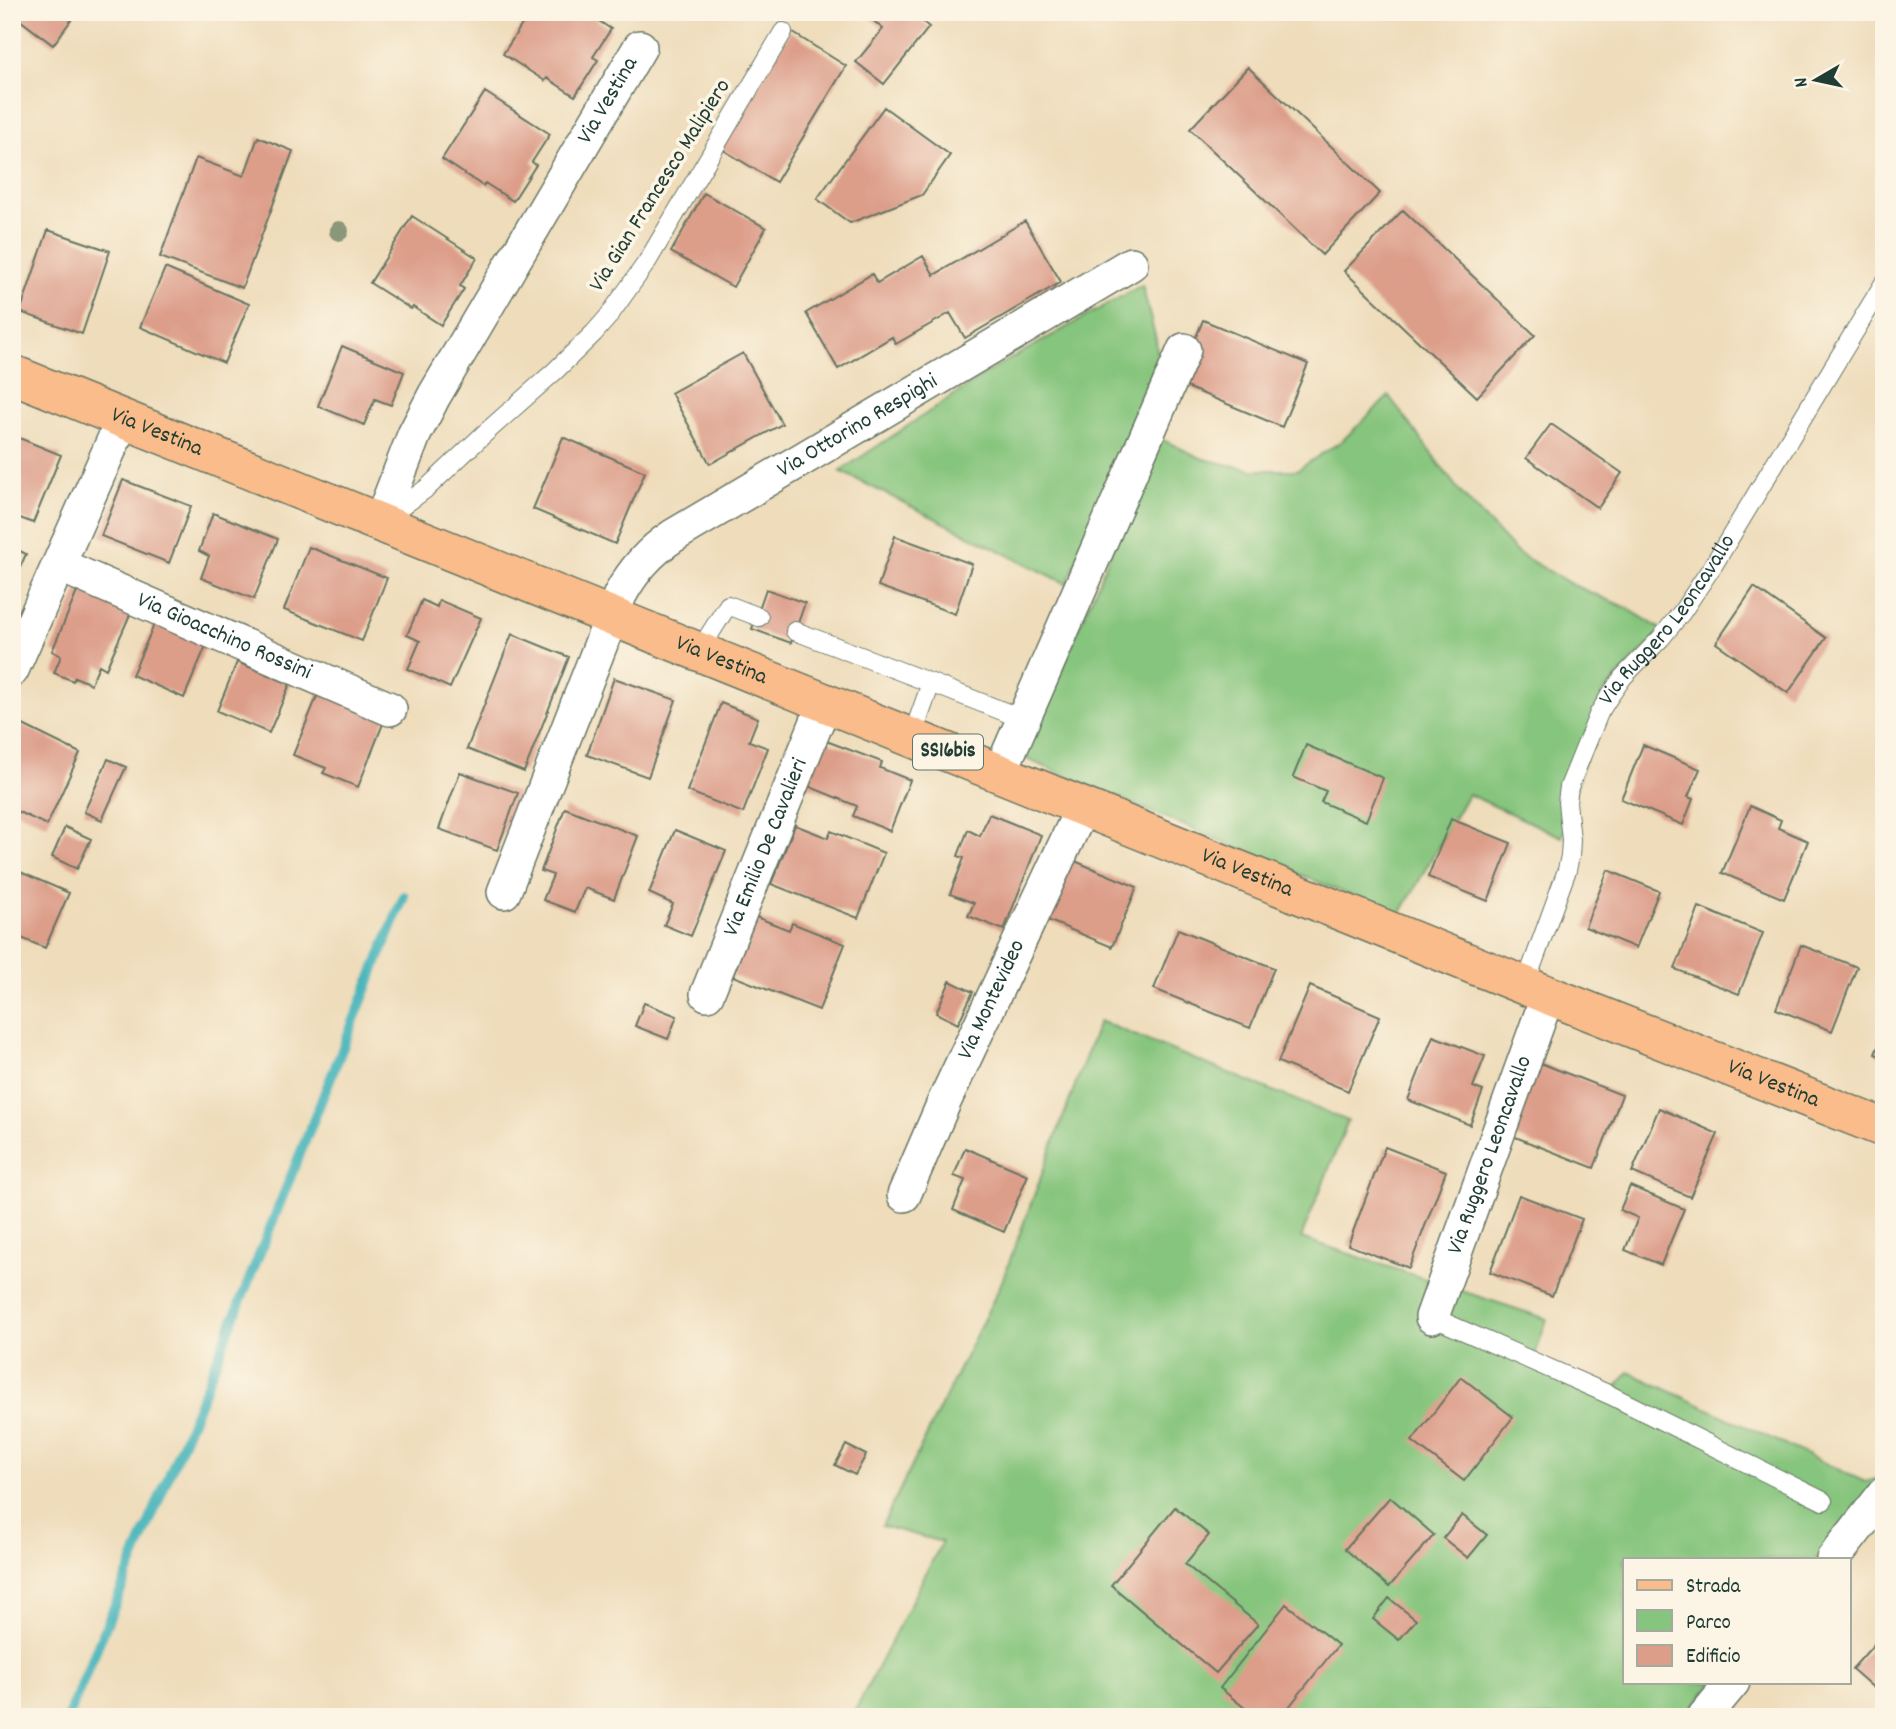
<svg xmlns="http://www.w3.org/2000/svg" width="1896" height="1729" viewBox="0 0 1896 1729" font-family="Dekko,sans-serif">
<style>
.green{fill:#86c57d;stroke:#528158;stroke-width:2}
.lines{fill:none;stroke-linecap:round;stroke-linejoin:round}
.stream{stroke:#44b4ba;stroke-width:10}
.building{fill:#dc9d89}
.lane-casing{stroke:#677563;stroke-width:20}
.street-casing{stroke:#677563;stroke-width:36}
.primary-casing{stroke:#677563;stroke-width:41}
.lane{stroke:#fff;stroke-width:18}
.street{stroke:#fff;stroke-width:33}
.primary{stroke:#f9bc8a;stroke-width:38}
.tree{fill:#8a977a}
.labels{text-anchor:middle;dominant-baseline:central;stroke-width:7;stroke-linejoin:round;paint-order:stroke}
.shield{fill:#fcf5e5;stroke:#617469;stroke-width:2}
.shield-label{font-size:21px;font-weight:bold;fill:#1f3d34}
.street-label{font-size:23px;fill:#1f3d34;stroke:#fcf5e5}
</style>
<rect width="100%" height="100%" fill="#fcf5e5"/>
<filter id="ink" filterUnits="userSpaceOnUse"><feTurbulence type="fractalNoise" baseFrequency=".0143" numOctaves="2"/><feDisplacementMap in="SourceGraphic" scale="14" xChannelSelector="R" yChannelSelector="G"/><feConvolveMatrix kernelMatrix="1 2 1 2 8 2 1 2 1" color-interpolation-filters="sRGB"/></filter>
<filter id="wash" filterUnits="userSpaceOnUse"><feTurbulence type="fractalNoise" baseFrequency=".00686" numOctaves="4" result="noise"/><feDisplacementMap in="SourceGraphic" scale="28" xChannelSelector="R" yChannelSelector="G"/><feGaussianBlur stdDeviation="1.57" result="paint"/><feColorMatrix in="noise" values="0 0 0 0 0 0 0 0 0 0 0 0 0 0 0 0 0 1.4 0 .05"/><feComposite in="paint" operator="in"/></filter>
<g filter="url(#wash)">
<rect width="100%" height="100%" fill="#eedcba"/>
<path class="green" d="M1142,285L1156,340L1158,360L1067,584L840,471L996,367Z
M1389,396L1460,492L1516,552L1573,585L1627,608L1662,630L1603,693L1562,837L1468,794L1399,916L1024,758L1159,438L1203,459L1252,470H1297L1343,440Z
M1099,1021L1348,1121L1301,1238L1547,1319L1534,1358L1615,1389L1629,1372L1865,1482L1884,1477V1480L1817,1559H1625V1682H1714L1684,1717H852L942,1542L882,1526L1001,1284Z"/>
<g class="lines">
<path class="stream" d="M68,1717L205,1389L404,896"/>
</g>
<g id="blocks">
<path class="building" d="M12,12H77L53,45L12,14Z
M530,12H585L611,29L593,57L598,60L575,96L547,78L545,81L503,54Z
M863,12H912L929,27L884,84L856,62L883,29Z
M790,31L846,66L776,182L720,148Z
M1248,67L1380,193L1322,255L1190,129Z
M485,92L550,134L532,162L536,165L513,201L485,183L483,186L442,159Z
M884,107L950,155L922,195L850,223L817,199Z
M258,137L293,151L242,288L160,257L196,158L244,176Z
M704,193L766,228L733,287L671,252Z
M1403,210L1535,335L1477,397L1344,271Z
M412,216L477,258L460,286L464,289L441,325L413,307L411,309L370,283Z
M1025,221L1061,282L965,338L950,313L896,344L892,337L838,369L806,313L872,274L877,283L923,256L934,275Z
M48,230L110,251L82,334L20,312Z
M165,268L249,304L224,363L140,327Z
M1203,320L1308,364L1282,427L1177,383Z
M342,346L404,372L391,405L375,399L364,425L318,406Z
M743,353L782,424L710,464L671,393Z
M1551,424L1622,473L1598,508L1526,458Z
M12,435L61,455L33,523L12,515Z
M563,437L645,472L615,544L533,509Z
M123,480L191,506L169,563L101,536Z
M213,513L278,539L254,599L201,578L209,556L199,551Z
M895,536L972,564L955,614L878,586Z
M12,547L26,554L12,586Z
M309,547L387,578L362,641L284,610Z
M79,587L132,610L106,669L99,665L91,684L75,677L73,681L54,673L61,656L52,651Z
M1754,587L1826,638L1788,693L1716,643Z
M766,589L805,603L791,643L752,629Z
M422,600L437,607L439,600L481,618L450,688L408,669L420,641L407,635Z
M157,618L208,641L184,698L132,675Z
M512,634L569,657L524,772L467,749Z
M237,662L290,684L269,733L217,711Z
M614,678L676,700L648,777L587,755Z
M320,689L386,716L358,787L323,773L326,768L293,755Z
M721,703L758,718L749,741L768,748L743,813L687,791Z
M17,722L80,753L47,825L12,809V732Z
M821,739L882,762L880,768L910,780L890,831L853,816L857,806L803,784Z
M1306,745L1383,778L1366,821L1321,802L1326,791L1293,777Z
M1643,745L1700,769L1688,797L1693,799L1683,825L1621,799Z
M108,759L126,767L102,820L84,812Z
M460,772L518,793L497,850L439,829Z
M1750,806L1781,820L1778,828L1808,841L1784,899L1722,873Z
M565,808L638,836L614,899L585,888L575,912L543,900L553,875L541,871Z
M989,814L1041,835L1004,930L968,916L974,903L950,894L964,858L958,856L968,830L980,836Z
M1451,819L1511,843L1488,901L1428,877Z
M795,825L828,838L831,831L884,853L858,918L771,884Z
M65,827L91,839L77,869L52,857Z
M675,830L726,851L691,936L664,925L673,904L649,893Z
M1070,859L1137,887L1112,947L1045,919Z
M1608,870L1659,891L1636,948L1585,927Z
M18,871L69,893L45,948L12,934V885Z
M1699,907L1763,933L1739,994L1675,969Z
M756,917L789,930L792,923L845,944L819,1010L733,976Z
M1178,929L1274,968L1250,1028L1154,989Z
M1801,945L1857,967L1832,1031L1776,1009Z
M950,981L973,992L958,1024L936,1013Z
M1310,986L1380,1016L1348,1091L1278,1062Z
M644,1003L677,1016L668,1039L635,1026Z
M1884,1033V1058L1875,1054Z
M1433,1036L1485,1056L1473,1087L1483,1091L1470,1125L1408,1100Z
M1538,1062L1622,1095L1594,1168L1510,1135Z
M1659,1108L1718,1134L1690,1197L1632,1172Z
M1385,1147L1446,1171L1409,1268L1348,1245Z
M965,1148L1028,1175L1004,1232L953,1210L965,1180L954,1176Z
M1630,1186L1684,1209L1661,1265L1625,1250L1638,1218L1620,1210Z
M1519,1195L1582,1219L1552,1296L1490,1272Z
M1461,1377L1513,1417L1464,1481L1412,1441Z
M846,1445L866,1455L855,1475L835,1465Z
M1390,1497L1434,1535L1389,1587L1345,1549Z
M1175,1507L1209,1535L1185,1564L1258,1624L1216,1673L1111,1585Z
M1462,1515L1487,1535L1468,1558L1443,1538Z
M1389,1598L1416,1620L1399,1640L1373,1619Z
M1286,1604L1338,1645L1281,1717H1256L1220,1688Z
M1884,1633V1697L1852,1669Z"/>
</g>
</g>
<g filter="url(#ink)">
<use href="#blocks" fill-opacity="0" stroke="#677563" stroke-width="2"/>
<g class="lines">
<g class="lane-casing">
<g id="lane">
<path d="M385,519L427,488L483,435L555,371L594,333L608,317L647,262L783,32"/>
<path d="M795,631L931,683L912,737"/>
<path d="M699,651L728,605L759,617"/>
<path d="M931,683L1023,719"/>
<path id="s1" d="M1525,985L1567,870L1570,856L1571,840L1567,802L1569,787L1599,713L1609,697L1623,677L1661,638L1682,612L1714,564L1884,283"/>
<path d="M1432,1317L1610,1395L1823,1501"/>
</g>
</g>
<g class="street-casing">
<g id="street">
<path id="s2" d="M380,523L414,435L434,396L640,47"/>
<path id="s3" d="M59,565L390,709"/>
<path d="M12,670L123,419"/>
<path d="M1000,773L1184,350"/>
<path id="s4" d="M504,892L620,595C633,570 649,552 673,536L1131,264"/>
<path id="s5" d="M707,994L825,702"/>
<path id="s6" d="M904,1195L945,1100L1083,806"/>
<path id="s7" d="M1432,1317L1548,995"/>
<path d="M1833,1559L1884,1494"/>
<path d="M1704,1717L1733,1682"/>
</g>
</g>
<g class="primary-casing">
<g id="primary">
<path id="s8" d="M12,374L1548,995L1884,1128"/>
</g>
</g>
<use href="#lane" class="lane"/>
<use href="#street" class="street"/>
<use href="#primary" class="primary"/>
</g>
<circle class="tree" cx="339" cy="231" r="10"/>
</g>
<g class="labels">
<rect class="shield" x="913" y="734.5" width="70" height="35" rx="5"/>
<g class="shield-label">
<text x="948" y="752">SS16bis</text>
</g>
<g class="street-label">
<text stroke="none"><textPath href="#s2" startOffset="481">Via Vestina</textPath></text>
<text transform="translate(661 186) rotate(-58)">Via Gian Francesco Malipiero</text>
<text stroke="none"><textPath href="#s4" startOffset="614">Via Ottorino Respighi</textPath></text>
<text stroke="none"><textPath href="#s8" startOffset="156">Via Vestina</textPath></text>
<text stroke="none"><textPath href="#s1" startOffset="402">Via Ruggero Leoncavallo</textPath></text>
<text stroke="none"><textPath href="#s3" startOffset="180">Via Gioacchino Rossini</textPath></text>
<text stroke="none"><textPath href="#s8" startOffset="765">Via Vestina</textPath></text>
<text stroke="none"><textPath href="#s5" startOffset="158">Via Emilio De Cavalieri</textPath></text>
<text stroke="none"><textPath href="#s8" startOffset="1332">Via Vestina</textPath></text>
<text stroke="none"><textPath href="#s6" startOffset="214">Via Montevideo</textPath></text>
<text stroke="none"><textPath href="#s8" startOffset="1899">Via Vestina</textPath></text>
<text stroke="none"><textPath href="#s7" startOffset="172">Via Ruggero Leoncavallo</textPath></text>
</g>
</g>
<rect width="1896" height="1729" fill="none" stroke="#fcf5e5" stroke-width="42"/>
<rect x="1623" y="1558" width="228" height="126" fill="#fcf5e5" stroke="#a4ab9e" stroke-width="2"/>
<rect x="1637" y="1580" width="35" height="10" fill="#f9bc8a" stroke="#a4ab9e" stroke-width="2"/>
<text x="1686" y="1592" font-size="21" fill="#1f3d34">Strada</text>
<rect x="1637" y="1610" width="35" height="21" fill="#86c57d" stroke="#a4ab9e" stroke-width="2"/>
<text x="1686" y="1628" font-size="21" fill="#1f3d34">Parco</text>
<rect x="1637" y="1645" width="35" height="21" fill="#dc9d89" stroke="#a4ab9e" stroke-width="2"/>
<text x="1686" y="1662" font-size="21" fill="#1f3d34">Edificio</text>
<g transform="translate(1816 80) rotate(261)" stroke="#fcf5e5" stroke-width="5" paint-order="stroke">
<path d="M0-5L12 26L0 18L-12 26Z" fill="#1f3d34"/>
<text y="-10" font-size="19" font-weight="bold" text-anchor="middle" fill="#1f3d34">N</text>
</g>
</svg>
